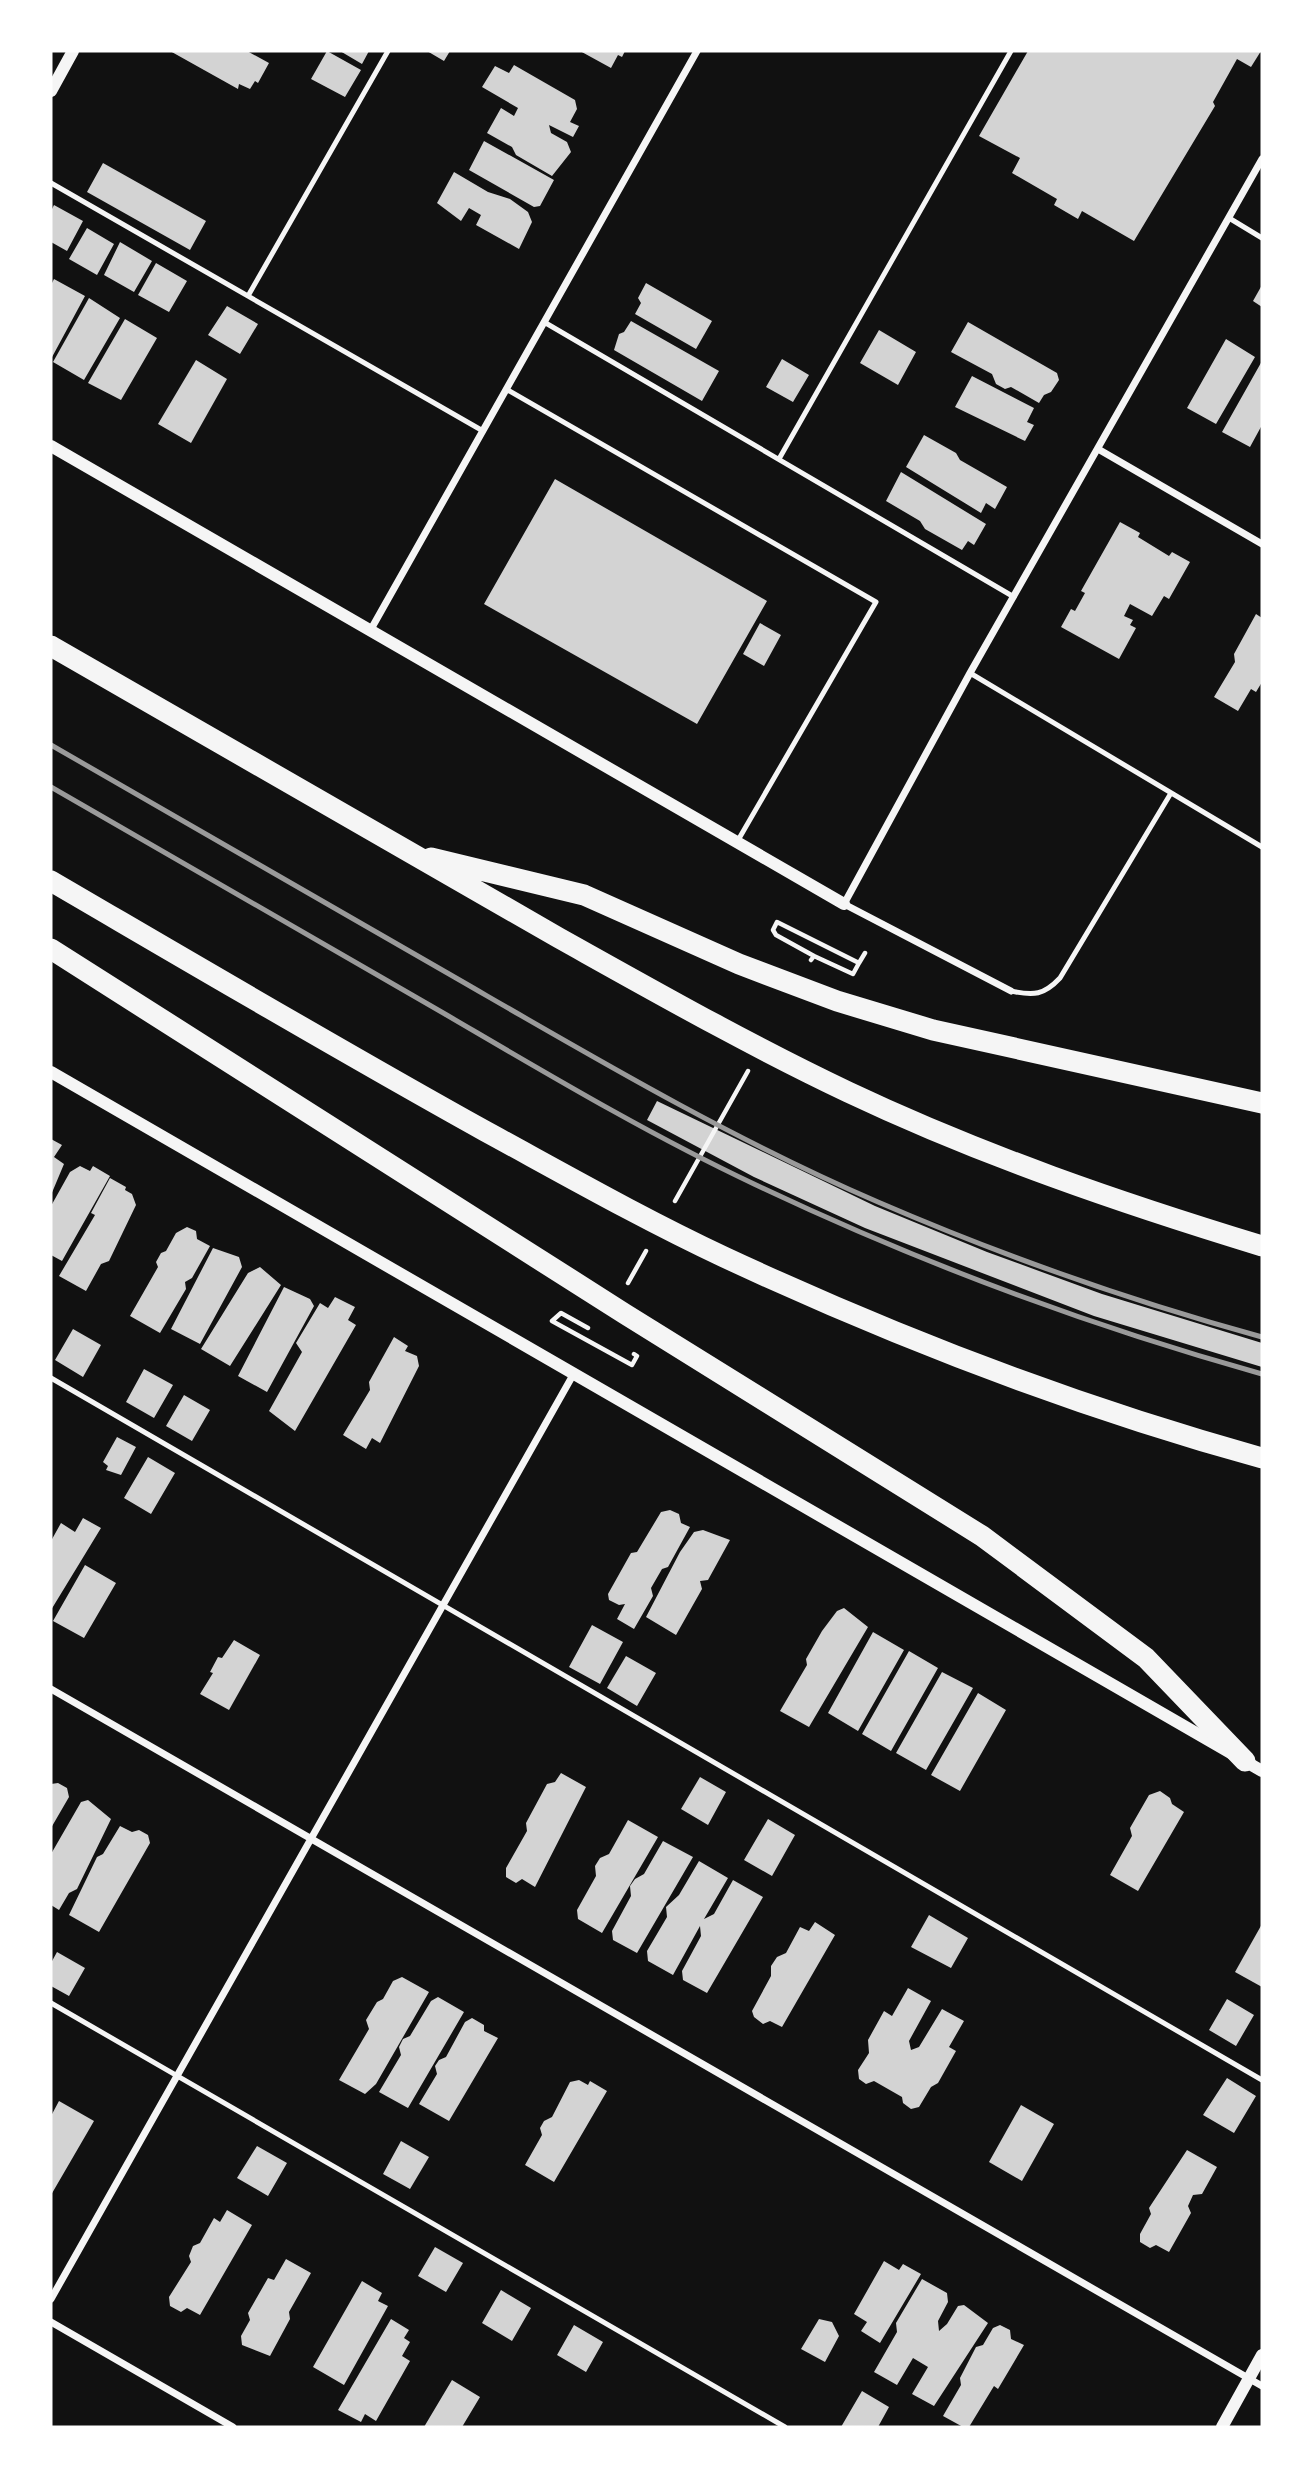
<svg xmlns="http://www.w3.org/2000/svg" width="1313" height="2478" viewBox="0 0 1313 2478" font-family="'Playfair Display',serif">
<style>
.building{fill:#d3d3d3}
.lines{fill:none;stroke-linecap:round;stroke-linejoin:round}
.path{stroke:#f5f5f5;stroke-width:4.5}
.service{stroke:#f5f5f5;stroke-width:5}
.minor{stroke:#f5f5f5;stroke-width:7}
.tertiary{stroke:#f5f5f5;stroke-width:12}
.motorway{stroke:#f5f5f5;stroke-width:21}
.rail{stroke:#9a9a9a;stroke-width:5}
</style>
<rect width="100%" height="100%" fill="#111"/>
<path class="building" d="M170,51H247L269,63L258,83L255,81L250,89L239,84L238,89Z
M327,51L361,70L345,97L311,79Z
M340,51H369L362,64Z
M427,51H450L444,61Z
M580,51H625L622,57L618,55L611,68Z
M1028,51H1261L1251,67L1237,59L1213,102L1215,106L1134,241L1082,211L1078,219L1054,205L1057,199L1012,173L1020,158L979,136Z
M514,65L575,100L577,109L570,122L579,126L573,137L549,125L551,133L567,142L571,152L552,176L516,155L512,147L487,133L501,108L514,116L518,108L482,87L495,66L509,73Z
M484,141L554,180L540,206L534,207L469,170Z
M103,163L206,221L190,250L87,192Z
M454,172L488,192L510,199L528,212L532,222L519,249L476,225L481,215L469,208L461,221L437,203Z
M54,205L83,221L67,251L51,242V211Z
M87,228L114,244L97,275L69,259Z
M120,242L152,261L134,292L104,275Z
M156,263L187,281L169,312L138,295Z
M54,279L85,296L51,359V285Z
M646,283L712,321L696,349L635,314L641,303L638,298Z
M1262,285V307L1253,301Z
M89,298L120,318L84,380L53,362Z
M227,306L258,324L240,354L208,335Z
M125,319L157,338L121,400L88,383Z
M631,321L719,371L702,401L614,350L619,334L624,332Z
M968,322L1057,373L1059,380L1051,392L1044,395L1039,403L1011,387L1005,389L996,384L992,374L951,352Z
M879,330L916,352L898,385L860,363Z
M1226,339L1255,357L1216,424L1187,408Z
M782,359L809,375L793,402L766,387Z
M196,360L227,379L191,443L158,424Z
M1262,361V425L1250,447L1222,432Z
M972,376L1034,408L1027,422L1034,425L1025,441L955,407Z
M924,435L956,453L960,460L1007,487L995,509L986,503L981,513L906,467Z
M901,472L986,524L974,545L968,541L962,550L925,529L920,521L886,501Z
M555,479L767,601L697,724L484,604Z
M1120,522L1140,533L1138,537L1169,556L1172,552L1190,562L1169,599L1164,596L1152,616L1130,604L1124,616L1133,620L1130,625L1136,628L1119,659L1061,627L1071,609L1075,611L1085,593L1081,591Z
M1256,614L1262,618V682L1256,692L1251,689L1238,711L1214,697L1235,662L1234,654Z
M760,623L781,635L764,666L743,654Z
M657,1101L875,1206L987,1252L1102,1294L1262,1343V1367L1094,1316L865,1228L754,1177L647,1120Z
M51,1139L62,1145L54,1157L64,1164L51,1195Z
M80,1166L90,1171L93,1166L110,1176L62,1261L51,1255V1206L70,1172Z
M110,1178L126,1187L125,1190L132,1194L136,1205L109,1261L101,1264L86,1291L59,1276L95,1215L91,1213Z
M187,1227L196,1231L197,1239L210,1246L192,1278L185,1282L186,1289L160,1333L130,1316L158,1267L156,1262L161,1253L166,1251L176,1233Z
M213,1248L239,1257L242,1267L200,1344L171,1329Z
M260,1267L281,1285L230,1366L201,1349L248,1273Z
M284,1287L310,1299L314,1306L267,1392L238,1376Z
M335,1297L355,1307L348,1320L356,1325L295,1431L269,1411L302,1352L296,1343L320,1303L328,1308Z
M73,1329L101,1345L83,1377L55,1360Z
M394,1337L408,1346L405,1351L417,1356L419,1366L380,1443L372,1438L366,1449L343,1435L370,1390L369,1382Z
M144,1369L173,1385L154,1418L126,1402Z
M184,1395L210,1410L192,1441L166,1426Z
M117,1437L136,1447L121,1475L106,1470L108,1466L103,1462Z
M148,1457L175,1473L151,1514L124,1498Z
M670,1510L679,1514L681,1523L690,1527L668,1567L662,1569L651,1588L653,1596L634,1629L617,1619L625,1604L619,1605L609,1600L608,1594L631,1553L637,1552L661,1512Z
M83,1518L101,1528L51,1610V1541L61,1523L75,1532Z
M703,1530L730,1540L708,1580L700,1581L702,1589L676,1635L646,1617L680,1552L694,1532Z
M85,1565L116,1583L84,1638L53,1621Z
M844,1608L868,1627L809,1727L780,1711L807,1665L806,1659L822,1631L837,1611Z
M592,1625L623,1642L600,1684L569,1667Z
M873,1632L904,1650L858,1731L828,1713Z
M234,1640L260,1655L229,1710L200,1694L213,1673L210,1672L218,1657L222,1658Z
M909,1651L938,1668L891,1751L862,1734Z
M626,1656L656,1673L637,1706L607,1688Z
M942,1672L973,1688L926,1770L896,1753Z
M978,1693L1006,1710L960,1791L931,1775Z
M561,1773L586,1787L535,1887L522,1879L516,1883L506,1877V1868L527,1831L526,1823L547,1784L555,1782Z
M700,1777L726,1792L708,1825L681,1809Z
M58,1783L67,1788L69,1797L51,1828V1784Z
M1160,1791L1170,1798L1172,1804L1184,1812L1138,1891L1110,1875L1132,1836L1130,1828L1149,1795Z
M88,1800L111,1819L77,1889L69,1893L59,1910L51,1905V1854L81,1802Z
M768,1819L795,1835L772,1876L744,1860Z
M628,1820L658,1837L602,1933L578,1919L577,1910L596,1876L595,1866L600,1858L609,1854Z
M120,1826L132,1832L139,1830L148,1835L150,1843L99,1932L69,1915L97,1857L103,1854Z
M663,1841L693,1857L637,1953L613,1940L612,1931L631,1896L630,1886L635,1879L644,1874Z
M699,1861L728,1878L704,1919L714,1914L733,1880L763,1897L707,1993L683,1980L682,1971L701,1936L700,1926L673,1975L648,1961L647,1951L667,1917L666,1907L679,1895Z
M929,1915L968,1938L951,1968L911,1947Z
M815,1922L835,1935L782,2027L770,2021L763,2024L754,2017L752,2011L771,1976V1966L777,1957L786,1953L800,1927L809,1931Z
M1262,1924V1987L1235,1972Z
M57,1952L85,1968L69,1996L51,1986V1963Z
M402,1977L429,1992L376,2084L365,2094L339,2080L369,2029L366,2020L377,2002L383,1999L393,1981Z
M908,1988L931,2001L909,2041L911,2050L919,2047L942,2009L964,2021L949,2047L956,2051L938,2083L931,2087L919,2107L911,2109L903,2103L902,2097L874,2081L866,2084L859,2079L858,2070L869,2053L868,2040L884,2011L892,2016Z
M438,1997L464,2012L408,2108L379,2092L401,2055L399,2047L403,2039L410,2036L431,2001Z
M1227,1999L1254,2015L1236,2046L1209,2030Z
M472,2018L484,2025V2031L498,2038L449,2121L419,2104L437,2074L435,2066L439,2060L446,2057L465,2022Z
M1227,2078L1256,2096L1234,2133L1203,2115Z
M579,2080L588,2085L590,2081L607,2091L554,2182L525,2165L542,2135L540,2128L544,2121L552,2117L570,2082Z
M59,2101L94,2121L51,2195V2116Z
M1021,2105L1054,2124L1022,2181L989,2162Z
M401,2141L429,2157L410,2189L383,2174Z
M257,2146L287,2163L268,2196L237,2178Z
M1187,2150L1217,2167L1202,2194L1193,2195L1188,2206L1191,2213L1169,2252L1156,2245L1150,2248L1140,2242V2234L1151,2214L1149,2208Z
M227,2210L252,2225L200,2315L187,2308L181,2312L170,2306L169,2297L191,2262L189,2256L193,2246L200,2243L214,2218L220,2222Z
M435,2247L463,2263L446,2292L418,2276Z
M286,2259L311,2273L289,2312L290,2319L270,2356L242,2345L241,2336L250,2320L248,2313L268,2278L274,2280Z
M884,2261L899,2270L903,2264L921,2274L880,2343L861,2331L867,2322L854,2314Z
M922,2279L947,2293L948,2302L938,2321L939,2331L947,2324L958,2306L964,2305L988,2323L934,2406L912,2394L928,2367L913,2358L897,2385L874,2372L897,2332L896,2323Z
M362,2281L382,2293L378,2301L388,2306L344,2385L313,2367Z
M501,2290L531,2308L512,2341L482,2323Z
M391,2319L409,2330L404,2338L410,2342L402,2356L410,2361L376,2421L365,2414L361,2422L338,2410Z
M819,2319L832,2322L839,2336L825,2362L801,2349Z
M574,2325L603,2342L586,2372L557,2355Z
M1000,2325L1010,2330L1011,2339L1024,2345L998,2389L994,2386L969,2427H963L943,2416L961,2385L960,2378L976,2347L983,2345L993,2328Z
M452,2380L480,2397L462,2427H424Z
M862,2391L889,2407L878,2427H841Z"/>
<g class="lines">
<path class="path" d="M814,956L853,974L859,963
M811,960L814,956L776,935L773,930L777,922L859,963L865,953
M675,1201L748,1071
M628,1283L646,1251
M588,1328L561,1313L552,1321L632,1365L637,1356L634,1354"/>
<path class="service" d="M51,183L483,431
M1229,218L1262,238
M248,296L388,51
M544,322L1014,597
M506,389L876,602L737,842
M779,459L1011,51
M970,673L1262,847
M1011,991C1034,996 1044,995 1060,978L1171,793
M51,1378L1262,2080
M51,2003L785,2427"/>
<path class="minor" d="M1098,449L1262,544
M370,631L697,51
M1011,991L844,904L970,673L1262,159
M51,1689L1262,2386
M51,2299L573,1375
M51,2322L233,2427"/>
<path class="tertiary" d="M51,91L73,51
M51,446L844,904
M51,1072L1262,1771
M1222,2427L1262,2355"/>
<path class="motorway" d="M51,646C220,744 389,842 559,938C654,991 749,1045 848,1092C981,1155 1121,1203 1262,1246
M431,858L584,895L739,964L837,1001L933,1030L1262,1103
M51,881C195,965 339,1050 485,1131C564,1174 643,1219 724,1257C898,1338 1077,1407 1262,1458
M51,949L625,1314L982,1536L1146,1658L1245,1761"/>
<path class="rail" d="M51,745C188,824 326,903 463,982C598,1060 734,1140 878,1202C1003,1256 1131,1301 1262,1337
M51,787C182,862 313,938 445,1014C546,1073 648,1134 754,1184C918,1262 1087,1325 1262,1374"/>
</g>
<rect width="1313" height="2478" fill="none" stroke="#ffffff" stroke-width="105"/>
</svg>
